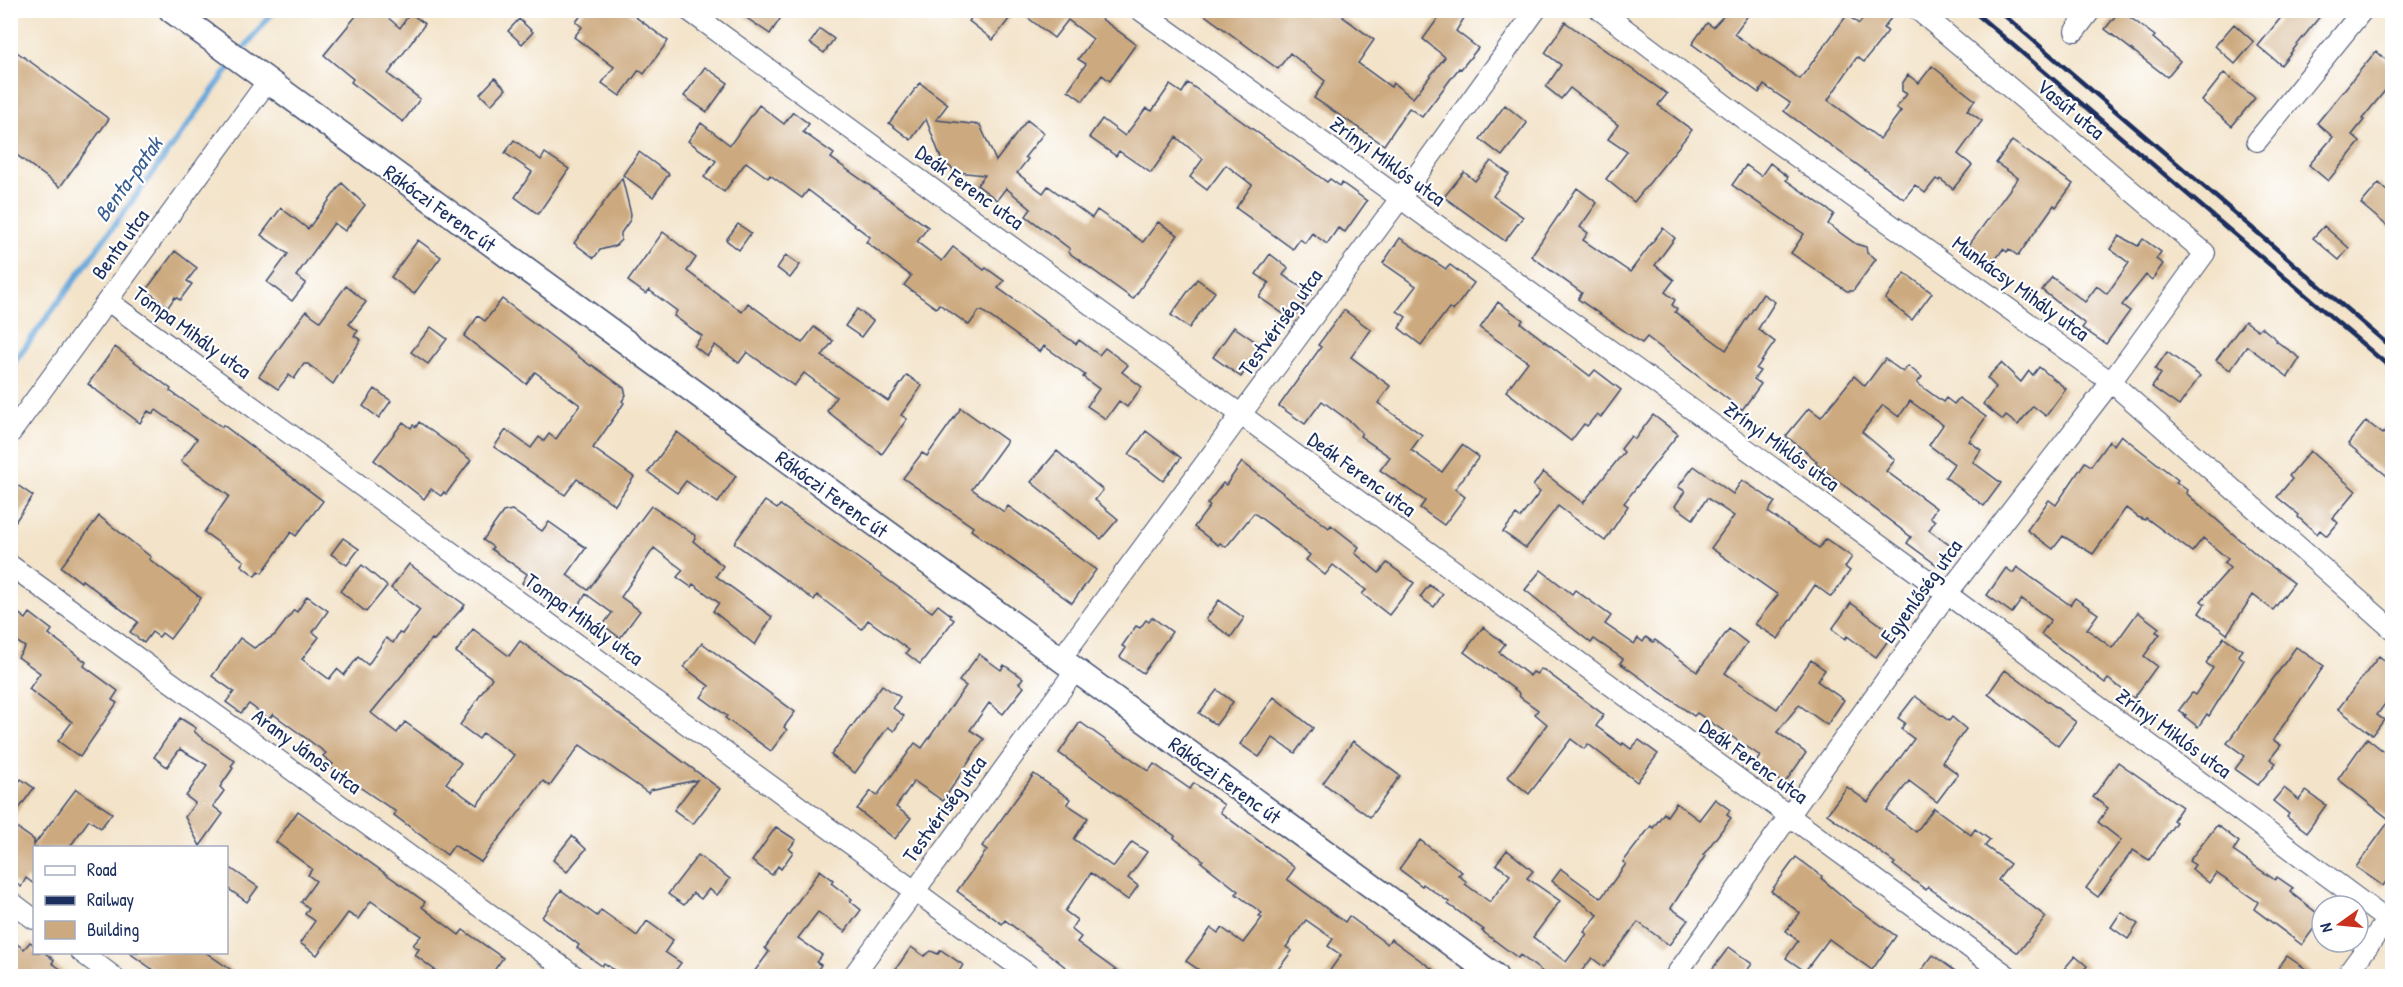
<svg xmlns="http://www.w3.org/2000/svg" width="2403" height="987" viewBox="0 0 2403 987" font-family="'Patrick Hand',sans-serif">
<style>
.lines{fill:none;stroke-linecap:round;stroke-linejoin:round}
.stream{stroke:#67a7da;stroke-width:6}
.building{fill:#cca97e}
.minor-casing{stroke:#3b4a6e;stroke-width:22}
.tertiary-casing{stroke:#3b4a6e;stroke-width:27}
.minor{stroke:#fff;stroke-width:20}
.tertiary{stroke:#fff;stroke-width:24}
.rail{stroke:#1b2f5e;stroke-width:4.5}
.labels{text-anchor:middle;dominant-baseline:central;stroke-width:4.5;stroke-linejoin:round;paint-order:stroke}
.street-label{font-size:21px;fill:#1b2f5e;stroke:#fff}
.water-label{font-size:22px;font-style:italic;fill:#395f90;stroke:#fff}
</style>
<rect width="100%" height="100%" fill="#fff"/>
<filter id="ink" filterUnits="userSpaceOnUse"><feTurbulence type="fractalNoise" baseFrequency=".0167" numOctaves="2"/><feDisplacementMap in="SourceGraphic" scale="12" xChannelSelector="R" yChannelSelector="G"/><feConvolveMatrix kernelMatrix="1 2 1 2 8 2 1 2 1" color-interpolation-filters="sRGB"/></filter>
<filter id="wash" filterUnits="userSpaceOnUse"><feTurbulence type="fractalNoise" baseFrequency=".008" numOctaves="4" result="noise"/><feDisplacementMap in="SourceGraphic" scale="24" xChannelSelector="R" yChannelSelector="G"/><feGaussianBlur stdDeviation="1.35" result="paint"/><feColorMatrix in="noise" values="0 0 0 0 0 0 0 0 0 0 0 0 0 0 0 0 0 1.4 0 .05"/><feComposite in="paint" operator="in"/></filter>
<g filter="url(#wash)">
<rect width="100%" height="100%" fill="#f3e3c9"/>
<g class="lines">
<path class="stream" d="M239,55L274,10
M10,368L233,63"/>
</g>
<g id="blocks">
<path class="building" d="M361,10H379L400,28L410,13L425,24L388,74L420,99L403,122L351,82L353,79L324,55Z
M585,10H626L668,41L644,74L639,70L620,96L602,83L614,67L574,37L582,27L576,22Z
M735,10H786L770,34Z
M977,10H1016L993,40L969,21Z
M1018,10H1089L1136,44L1110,81L1102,75L1083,101L1068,90L1086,64L1078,59L1093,39L1068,20L1054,38Z
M1198,10H1348L1343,17L1374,40L1358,63L1391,87L1393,83L1413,98L1445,57L1423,39L1444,10H1469L1456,31L1478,48L1461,69L1459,68L1422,117L1409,108L1384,145L1314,98L1325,81L1290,53L1278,69Z
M1729,10H1752L1734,34L1800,79L1847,15L1859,24L1869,10H1881L1891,18L1883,28L1888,31L1864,62L1857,57L1828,100L1880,139L1901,111L1896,108L1907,94L1902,91V84L1908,75L1919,83L1932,66L1975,100L1967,110L1982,121L1958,154L1972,165L1953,189L1940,179L1939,181L1936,179L1925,193L1915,185L1904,199L1784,111L1790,103L1764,85L1759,93L1692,44L1707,23L1713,27Z
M2120,10L2155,36L2153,38L2180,61L2167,77L2105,29Z
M2287,10H2325L2281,65L2258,46Z
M519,19L533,32L522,44L508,31Z
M1565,22L1667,94L1658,105L1692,130L1634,202L1606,179L1627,152L1608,139L1618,125L1570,88L1561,99L1546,87L1561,65L1545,53Z
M2234,24L2254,42L2235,64L2215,46Z
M820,29L834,39L824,53L810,43Z
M10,47L109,119L60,187L10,150Z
M2376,51L2392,65V82L2362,119L2364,120L2352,135L2360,142L2328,181L2309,165L2333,137L2317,123Z
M705,67L728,83L707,112L684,96Z
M2224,73L2255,98L2232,126L2202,101Z
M495,78L506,89L491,105L480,94Z
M920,83L948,104L936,120L980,125L996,161L1027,120L1044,133L1025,157L1028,159L1017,173L1043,193L1048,186L1092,218L1097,210L1143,242L1158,222L1178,235L1133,299L1068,252L1070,249L1026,216L1031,209L1006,188L997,200L977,185L985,175L957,172L942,161L926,119L911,140L889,123Z
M1188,83L1327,182L1330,179L1340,186L1342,183L1367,201L1345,232L1338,228L1327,244L1312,233L1305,243L1300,239L1293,249L1236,208L1252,185L1226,165L1207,190L1190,177L1203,159L1176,137L1151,173L1119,151L1116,156L1089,137L1102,119L1125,136L1146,108L1152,111L1170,85L1182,93Z
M759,105L784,124L793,112L809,124L803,132L834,154L831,158L928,227L917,242L942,261L953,247L984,270L986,268L1004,281L998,288L1076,344L1079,340L1099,355L1105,348L1128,365L1122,372L1142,387L1127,407L1119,401L1106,419L1087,406L1099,389L1083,377L1085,375L1044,346L1040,352L982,311H979L969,325L939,304L936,308L904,285L911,276L866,242L870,237L808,190L802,198L770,175L768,178L746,162L724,192L704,177L716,161L688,141L701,123L730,145Z
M1505,105L1527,123L1502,156L1480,139Z
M514,140L541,160L545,153L569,169L538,214L515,197L532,172L505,153Z
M2012,141L2073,184L2056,207L2054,205L2018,256L2009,249L2007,252L2003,249L1993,263L1969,245L2018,178L1996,163Z
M639,152L669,174L653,197L623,175Z
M1491,161L1509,174L1493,196L1523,217L1505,241L1444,197L1464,172L1475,181Z
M1770,163L1788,177L1786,180L1834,214L1828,224L1856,244L1866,247L1867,253L1876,259L1853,291H1847L1791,253L1804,234L1732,185L1746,165L1761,176Z
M622,178L631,214L630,220L621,233V240L615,246L600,250L594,258L574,243Z
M342,183L365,205L345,231L334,223L296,276L306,283L292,301L267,282L288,254L261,235L281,208L308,229Z
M2379,183L2392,195V230L2361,204Z
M1577,188L1597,203L1580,227L1588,233L1583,240L1630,272L1663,228L1675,238L1655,265L1674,280L1665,292L1675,300L1672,305L1677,309L1675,312L1726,350L1763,294L1775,302L1758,329L1775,342L1756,369L1760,371L1754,379L1761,384L1742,410L1647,337L1642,343L1578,299L1582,293L1531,256Z
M738,224L751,233L739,250L726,240Z
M2324,226L2349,248L2339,260L2313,238Z
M663,232L696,258L687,271L742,312L748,303L802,343L814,327L833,341L822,356L888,401L907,375L922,386L901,415L907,419L882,454L827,411L836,397L804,373L794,386L747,352L739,363L715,345L707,356L694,346L702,336L674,316L677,311L649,290L646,294L628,281Z
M2119,236L2138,246L2143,239L2161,252L2156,259L2163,264L2152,280L2146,275L2122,305L2130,311L2106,344L2082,328L2085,324L2042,290L2052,277L2085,302L2097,286L2107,294L2129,263L2110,249Z
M1400,238L1446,269L1450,265L1474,283L1453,311L1449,308L1421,345L1399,328L1406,317L1397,311L1416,286L1383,263Z
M418,240L441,257L414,294L391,277Z
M175,251L197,268L187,281L192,284L180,300L175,297L168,307L146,290Z
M1270,254L1288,268L1283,275L1311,294L1292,320L1259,297L1269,283L1256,274Z
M786,255L800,265L790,278L777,268Z
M1905,273L1932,293L1912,320L1885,299Z
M1197,279L1215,292L1189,328L1171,315Z
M346,286L366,302L349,324L358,331L354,336L361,340L333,384L308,364H304L294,379L289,375L278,389L259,376L306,311L320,321Z
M502,299L591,366L592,365L624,388L626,395L622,401L624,403L593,448L634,477L615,505L577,479L565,495L494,447L506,430L531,448L539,437L544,441L549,434L556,439L580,405L535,372L526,384L464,336L478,316L485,321Z
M1498,302L1523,320L1521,323L1590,376L1595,370L1621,390L1601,417L1597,414L1587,426L1584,424L1571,441L1506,391L1528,362L1480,328Z
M857,309L873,321L861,337L845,326Z
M1344,310L1371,330L1351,357L1390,386L1378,403L1422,435L1411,450L1442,472L1462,445L1479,457L1455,489L1465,497L1444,525L1420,508L1425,501L1380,470L1390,457L1360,436L1362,433L1352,423L1322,401L1305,424L1279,406L1321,347L1318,345Z
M2245,321L2258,330L2261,327L2277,340L2276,341L2300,358L2288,377L2247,346L2230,370L2216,360Z
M431,327L447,339L428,364L411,352Z
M1234,327L1262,346L1241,377L1213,357Z
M115,347L171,389L170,391L222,427L223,425L323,501L296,536L291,532L262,573L259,571L255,576L241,565L244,561L204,532L229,496L181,461L197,439L156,410L153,414L148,411L140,423L88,384Z
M2167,352L2200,376L2179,406L2152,387L2161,374L2155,369Z
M1885,359L1903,372L1908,366L1922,377L1917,383L1943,402L1946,398L1954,404L1959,398L1986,417L1969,441L1981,450L1973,462L2001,483L1984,506L1945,477L1954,464L1929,445L1943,425L1910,401L1899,417L1883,405L1862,432L1895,460L1886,471L1936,508L1930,517L1935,521L1929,530L1952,547L1938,566L1907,543L1911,537L1815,463L1817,461L1786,436L1809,408L1821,417L1854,376L1865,386Z
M2001,363L2021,382L2029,371L2033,375L2039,367L2066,389L2046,416L2033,406L2018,425L2006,416L2003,420L1983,404L1996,387L1987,378Z
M375,389L391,401L379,418L363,406Z
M961,408L1007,441L972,489L1004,512L1008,506L1096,570L1072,603L971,530L973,527L903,478L922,453L927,456Z
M1653,415L1678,434L1624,503L1628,506L1605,541L1558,506L1526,548L1503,532L1516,515L1520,518L1540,492L1533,486L1543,472L1583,503L1624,452L1621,449L1631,436L1635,439Z
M2366,421L2383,434L2392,421V480L2348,444Z
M403,422L411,428L413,425L416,427L419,422L471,460L446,494L444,492L441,496L431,489L424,499L374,460Z
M1146,431L1181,458L1163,481L1129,454Z
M677,432L736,476L718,503L686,481L677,493L648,472Z
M2121,435L2178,480L2176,482L2187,490L2186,493L2264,561L2294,583L2273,610L2253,595L2227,634L2199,613L2205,604L2201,601L2230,568L2224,563L2228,559L2203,538L2192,552L2146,518L2145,520L2138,517L2126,508L2093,554L2063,536L2053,549L2027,530L2049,500L2056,505L2085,462L2091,466L2109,441L2114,445Z
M1057,451L1103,490L1095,500L1118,519L1101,539L1031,482Z
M2310,451L2356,491L2333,518L2338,523L2327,536L2320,530L2317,534L2298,517L2299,515L2277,497L2292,479L2289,476Z
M1242,462L1329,528L1331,525L1359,547L1355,553L1379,573L1387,563L1414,583L1389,615L1362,594L1366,590L1333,565L1325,575L1306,560L1310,555L1254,513L1226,547L1220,543L1218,545L1194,527L1210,506L1207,504L1223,483L1226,485Z
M1694,466L1733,494L1742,480L1775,502L1768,512L1819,548L1826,539L1852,557L1845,567L1850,571L1831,597L1815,585L1778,639L1755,624L1778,595L1711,548L1734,516L1707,498L1693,519L1675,506L1685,491L1678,487Z
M10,480L33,496L10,529Z
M765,501L777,509L780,505L859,559L932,612L938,605L951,615L950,617L954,620L920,664L906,653L909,650L868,620L862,629L817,595L814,600L734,543Z
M651,506L696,536L693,541L723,566L716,576L772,617L755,645L713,611L719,603L693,584L691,587L677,577L683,570L654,548L621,597L640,611L620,638L603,625L612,613L586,594L576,609L543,587L538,594L522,583L527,574L491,549L493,547L483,540L503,512L512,510L542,531L549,522L586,548L567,575L588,590Z
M99,516L151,557L149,559L201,598L170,639L162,633L159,637L152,632L144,643L130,632L138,622L82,580L81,582L61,567Z
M343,538L359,549L347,565L331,554Z
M409,564L465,605L434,640L432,639L371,713L397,733L405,722L461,763L446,783L477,805L514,755L483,733L479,739L460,725L492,678L456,652L473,629L509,656L520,641L720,789L693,824L674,810L697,780L650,790L648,793L580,745L550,786L543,781L481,862L454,845L447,855L394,815L396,812L330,767L333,764L323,756L326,753L273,714L269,719L249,704L241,713L226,702L234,692L212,676L240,638L254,648L275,635L294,610L297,612L307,596L328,611L313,632L319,637L302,659L329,679L337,669L344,675L358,657L368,665L386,638L393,643L399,633L402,634L420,610L391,588Z
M362,565L387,586L366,612L340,591Z
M2017,567L2070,605L2075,598L2098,614L2087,629L2112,648L2138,612L2159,628L2156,632L2160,634L2144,656L2157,666L2134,698L2108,679L2105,683L2041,634L2051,620L2022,599L2012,613L1987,595L2006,568L2013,573Z
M1541,570L1572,594L1575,590L1611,616L1605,624L1634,644L1638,638L1643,642L1646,637L1653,642L1655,640L1697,672L1729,629L1747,643L1725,673L1777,709L1811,660L1825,670L1817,681L1844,700L1827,725L1799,705L1777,732L1806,753L1784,784L1755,764L1760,756L1756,753L1697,713L1694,716L1645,681L1620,663L1623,659L1594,639L1591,643L1525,590Z
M1429,585L1443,594L1434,607L1420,597Z
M1219,600L1244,618L1231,637L1206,619Z
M1851,603L1893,634L1876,657L1847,636L1845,639L1832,629Z
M10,607L26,619L30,613L52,630L49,634L86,662L84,666L118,691L112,700L117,703L80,757L58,741L72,722L29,689L40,673L18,657L25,647L10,637Z
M1152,617L1172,632L1143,673L1120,657L1126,648L1122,646L1136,626L1140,628L1146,620L1149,622Z
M1483,627L1505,644L1499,652L1530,676L1533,672L1537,674L1540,669L1544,670L1604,715L1596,726L1622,745L1623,743L1631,749L1639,740L1658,754L1637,782L1588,744L1584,749L1571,739L1529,794L1508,777L1547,724L1535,714L1538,710L1520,697L1518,692L1464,652Z
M2224,637L2242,650L2238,655L2244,660L2209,716L2207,714L2198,727L2184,716L2186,715L2179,710L2192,693L2195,695L2213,668L2206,663Z
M702,643L795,712L784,727L787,730L771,751L725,718L727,716L701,697L709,686L684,667Z
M2296,647L2324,666L2273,740L2281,745L2270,759L2276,763L2258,785L2235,769L2245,756L2227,743Z
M979,654L1001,670L1004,665L1023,678L1019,683L1024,687L1003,714L989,703L970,730L984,739L943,801L914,781L896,807L911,818L895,839L857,809L871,791L877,796L915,743L922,748L966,686L959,681Z
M2379,656L2392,666V694L2377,715L2384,720L2373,735L2338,709Z
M2005,670L2076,722L2058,746L1988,694Z
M882,685L900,697L893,708L904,716L894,731L888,727L855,773L831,755Z
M1217,690L1233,702L1216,725L1199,713Z
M1915,696L1949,721L1952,717L1966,729L1942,762L1958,774L1937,802L1909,781L1887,810L1916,832L1934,808L1971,835L1975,829L1990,840L1985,846L2010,864L1998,880L2046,917L2018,953L1928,887L1926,890L1893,865L1895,863L1827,814L1847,787L1868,802L1914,739L1901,729L1905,723L1898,718Z
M1274,697L1313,728L1295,753L1273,738L1259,757L1240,744Z
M180,718L196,728L194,731L199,736L235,761L231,766L233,768L220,787L224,791L213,806L223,814L200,846L185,817L195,803L186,796L207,765L180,749L167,767L154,757Z
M1080,722L1149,771L1154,764L1190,789L1194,783L1224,805L1220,812L1295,868L1287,879L1345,922L1349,916L1387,944L1391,939L1442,976H1326L1341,955L1328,946L1333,939L1306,920L1286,947L1292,951L1273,976H1195L1199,970L1186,961L1211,928L1218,933L1222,928L1243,943L1262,918L1259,916L1262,913L1236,894L1238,891L1201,862L1203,860L1174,838L1175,836L1059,753Z
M2367,738L2392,758V873L2383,886L2356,867L2390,820L2338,779Z
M1353,741L1400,776L1370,817L1323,783Z
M2118,762L2182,807L2173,820L2176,822L2149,860L2133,850L2098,897L2086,888L2121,840L2098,822L2108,808L2093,797Z
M1034,774L1070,799L1067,804L1088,818L1074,839L1113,867L1132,842L1147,852L1128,878L1138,886L1128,900L1091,873L1065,911L1077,920L1071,929L1081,937L1077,942L1124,976H1077L1005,920L1002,924L957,891L987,850L982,846Z
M21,779L34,788L10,821V794Z
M2284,788L2299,800L2306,791L2326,805L2307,832L2287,817L2289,814L2273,801Z
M76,789L112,813L101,828L89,820L69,848H34V884L26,878L21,887L10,879V823L34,840V845Z
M1715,799L1730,810L1727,815L1731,818L1703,855L1705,856L1671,908L1688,920L1669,945L1638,922L1604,967L1592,958L1580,973L1584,976H1548L1520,955L1518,958L1482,931L1484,930L1448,904L1449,902L1423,884L1422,886L1399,869L1420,840L1462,872L1458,875L1467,882L1465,884L1490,902L1510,875L1496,864L1507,850L1533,871L1527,878L1560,901L1533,937L1566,962L1587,934L1584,932L1598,915L1552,881L1561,869L1601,898L1626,864L1623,862L1651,826L1653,828L1664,813L1667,816L1676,803L1699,820Z
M298,811L425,902L422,907L459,935L463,930L503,958L490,976H433L436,971L415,955L419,949L413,945L421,936L371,901L358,919L348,913L317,955L300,943L315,921L305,914L309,908L301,902L316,881L308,875L312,869L276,842Z
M2217,825L2239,842L2233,851L2275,880L2277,877L2293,888L2290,892L2322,917L2302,945L2254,909L2258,902L2216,873L2209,883L2192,869L2195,865L2189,861Z
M776,827L796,840L789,849L793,852L781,869L778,866L772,875L752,861Z
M572,836L586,849L567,872L553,860Z
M698,855L730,879L717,895L709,889L701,899L693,893L684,905L668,894Z
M1796,857L1822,876L1821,878L1854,906L1896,936L1872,970L1829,939L1805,971L1786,958L1798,941L1786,931L1800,913L1771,891Z
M226,865L258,887L247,902L226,887Z
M820,870L833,880L831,883L852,899L850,901L861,910L845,932L818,912L798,938L822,955L816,962L821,965L813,976H751L769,952L765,948Z
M561,890L597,916L601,910L637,936L647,921L673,940L665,952L681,963L671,976H623L604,963L602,966L577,948L579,945L542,917Z
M2121,912L2138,924L2128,939L2111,927Z
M10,939L24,949L30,942L34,945V952H44L54,960L52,963L71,976H10Z
M911,947L924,956L931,951L938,954L941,950L963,965L956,976H904L895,970Z
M1729,947L1752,964L1743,976H1707Z
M128,952H205L240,976H162Z
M1933,955L1962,976H1917Z
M2075,956L2087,966L2079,976H2058Z
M2287,956L2316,976H2272Z"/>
</g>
</g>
<g filter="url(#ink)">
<use href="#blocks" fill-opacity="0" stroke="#3b4a6e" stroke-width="1.5"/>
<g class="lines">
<g class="minor-casing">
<path id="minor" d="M688,10L2008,976
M1140,10L1947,594L2392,924
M1600,10L1741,117L2111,382L2392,629
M2075,31L2091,10
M2257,141L2363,10
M108,301L1031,976
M10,434L267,82
M10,565L575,976
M1060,660L1399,200L1536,10
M10,901L34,919
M81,952L113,976
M853,976L1075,671
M1675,976L1947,594L2111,382L2205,253L1918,10
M2346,976L2392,913"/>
</g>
<g class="tertiary-casing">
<path id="tertiary" d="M171,10L1495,976"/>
</g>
<use href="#minor" class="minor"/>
<use href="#tertiary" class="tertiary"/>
<path class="rail" d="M1972,10L2392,369
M1998,10L2392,348"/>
</g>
</g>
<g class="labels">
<g class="street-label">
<text transform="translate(2071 109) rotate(40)">Vasút utca</text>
<text transform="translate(1388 161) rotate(36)">Zrínyi Miklós utca</text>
<text transform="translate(970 187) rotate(36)">Deák Ferenc utca</text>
<text transform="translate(440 208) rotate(36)">Rákóczi Ferenc út</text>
<text transform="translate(120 244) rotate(-54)">Benta utca</text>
<text transform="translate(2021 288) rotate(36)">Munkácsy Mihály utca</text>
<text transform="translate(1280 322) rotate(-54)">Testvériség utca</text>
<text transform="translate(192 332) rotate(36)">Tompa Mihály utca</text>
<text transform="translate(1782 446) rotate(36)">Zrínyi Miklós utca</text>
<text transform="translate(1362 474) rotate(36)">Deák Ferenc utca</text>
<text transform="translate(832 494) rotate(36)">Rákóczi Ferenc út</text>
<text transform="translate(1921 591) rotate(-54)">Egyenlőség utca</text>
<text transform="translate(584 619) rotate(36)">Tompa Mihály utca</text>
<text transform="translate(2174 733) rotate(36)">Zrínyi Miklós utca</text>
<text transform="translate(307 751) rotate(36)">Arany János utca</text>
<text transform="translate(1754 761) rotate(36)">Deák Ferenc utca</text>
<text transform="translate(1225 780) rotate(36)">Rákóczi Ferenc út</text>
<text transform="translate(944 809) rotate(-54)">Testvériség utca</text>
</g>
<g class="water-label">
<text transform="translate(128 179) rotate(-54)">Benta-patak</text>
</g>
</g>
<rect width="2403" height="987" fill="none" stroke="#fff" stroke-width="36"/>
<rect x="33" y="846" width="195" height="108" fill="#ffffff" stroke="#a4acbf" stroke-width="1.5"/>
<rect x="45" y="866" width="30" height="9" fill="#ffffff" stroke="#a4acbf" stroke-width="1.5"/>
<text x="87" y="876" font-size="18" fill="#1b2f5e">Road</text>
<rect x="45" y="896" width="30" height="9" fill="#1b2f5e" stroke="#a4acbf" stroke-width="1.5"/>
<text x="87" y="906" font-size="18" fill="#1b2f5e">Railway</text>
<rect x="45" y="921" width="30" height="18" fill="#cca97e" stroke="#a4acbf" stroke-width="1.5"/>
<text x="87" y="936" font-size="18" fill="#1b2f5e">Building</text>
<g transform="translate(2340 924) rotate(255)"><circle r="28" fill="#ffffff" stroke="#a4acbf" stroke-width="1.5"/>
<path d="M0-4.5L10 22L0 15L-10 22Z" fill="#c8321e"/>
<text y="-9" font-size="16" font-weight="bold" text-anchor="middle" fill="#1b2f5e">N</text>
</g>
</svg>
